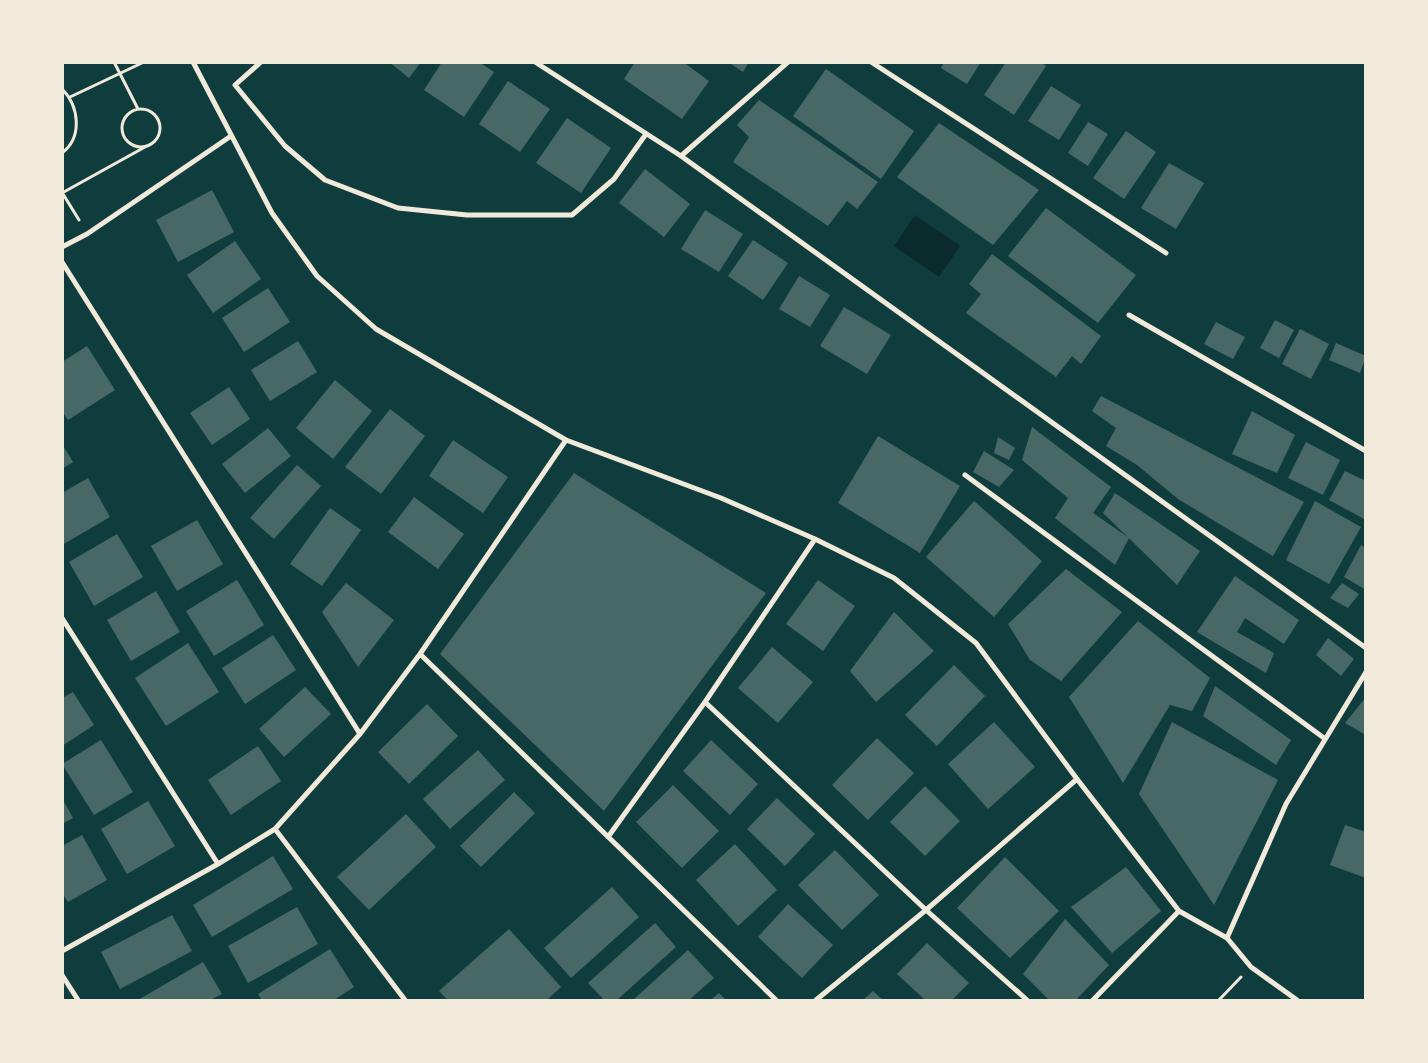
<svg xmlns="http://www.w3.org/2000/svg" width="1428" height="1063" viewBox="0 0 1428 1063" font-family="'PT Sans Narrow',sans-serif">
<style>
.water{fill:#0a2a2b}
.building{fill:#486865}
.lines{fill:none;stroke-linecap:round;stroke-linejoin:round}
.path{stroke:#f1e9da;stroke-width:3}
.minor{stroke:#f1e9da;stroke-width:5}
</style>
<rect width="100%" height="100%" fill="#0f3d3e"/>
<path class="water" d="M915,215L960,246L939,277L894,246Z"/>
<path class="building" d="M389,62H421L409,78Z
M442,62H479L494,72L464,117L424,90Z
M635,62H683L709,81L682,119L624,79Z
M728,62H749L743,72Z
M944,62H981L967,84L941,68Z
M1006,62H1041L1046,66L1014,115L984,95Z
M826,69L914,131L881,179L793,116Z
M508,81L550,109L520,152L479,124Z
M1051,86L1081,105L1059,140L1028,121Z
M759,100L878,182L857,209L847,201L828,226L733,162L749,137L737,125Z
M567,118L611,148L581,193L536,163Z
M1088,122L1108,134L1088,166L1068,153Z
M939,123L1039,190L993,245L897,177Z
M1126,131L1156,152L1124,199L1093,178Z
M1169,163L1204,183L1176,229L1141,208Z
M645,169L690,204L664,237L619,203Z
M212,190L234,232L178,262L156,220Z
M1046,208L1136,275L1098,323L1008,256Z
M705,210L743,234L719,272L681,249Z
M753,240L788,263L763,300L728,276Z
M235,241L261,279L213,313L187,275Z
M992,254L1101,336L1081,364L1072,356L1056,377L966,313L981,294L969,284Z
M799,276L830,295L810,327L779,309Z
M268,288L290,322L244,352L222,318Z
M844,307L891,335L867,374L820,346Z
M1275,320L1294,330L1279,358L1260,348Z
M1216,322L1245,337L1233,359L1204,344Z
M1300,329L1329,344L1311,379L1282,364Z
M298,341L317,372L270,401L251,370Z
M1336,343L1366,356L1360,373L1329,360Z
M87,346L115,390L68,420L62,411V362Z
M335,380L372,411L333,459L296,428Z
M229,387L250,419L212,445L190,413Z
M1101,396L1304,502L1273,556L1178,499L1137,465L1106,446L1116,428L1092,411Z
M390,409L425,436L381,494L345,467Z
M1252,411L1295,435L1277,473L1232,454Z
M1032,427L1111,487L1093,513L1129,538L1115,565L1055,518L1068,498L1022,460Z
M268,428L291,456L245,493L222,464Z
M878,436L960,486L920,553L838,503Z
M998,437L1015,448L1009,460L994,453Z
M453,440L508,477L483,513L429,476Z
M1306,442L1340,460L1323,495L1288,478Z
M62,444L73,462L62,469Z
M984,451L1014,470L999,487L973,472Z
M297,465L321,486L274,539L250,518Z
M1345,471L1366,481V520L1329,500Z
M574,473L766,593L604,811L440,654Z
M88,478L110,517L62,545V493Z
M1115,493L1200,551L1177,585L1103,513Z
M414,497L464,534L438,569L388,532Z
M974,501L1042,561L994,617L926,557Z
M1315,501L1361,527L1329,584L1286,560Z
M330,508L361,530L322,586L290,564Z
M197,520L223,564L177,591L151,546Z
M117,534L143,577L94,606L69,562Z
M1361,545L1366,548V590L1344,577Z
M1066,569L1122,612L1061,681L1030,660L1008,624Z
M1235,576L1299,620L1284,644L1245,618L1237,632L1274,653L1266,673L1197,632Z
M237,580L264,625L214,656L186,611Z
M818,580L855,606L823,651L786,624Z
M346,583L394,620L358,667L322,612Z
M1342,583L1359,594L1348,608L1330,598Z
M156,591L180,632L131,661L107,620Z
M894,612L934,651L876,702L850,671Z
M1138,621L1210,678L1192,711L1170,705L1123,783L1069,697Z
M273,635L296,670L245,704L222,668Z
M1328,638L1354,659L1341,676L1316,655Z
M188,643L219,692L166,726L135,678Z
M772,647L813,682L778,723L738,688Z
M954,665L985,696L937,746L905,715Z
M1215,686L1291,740L1276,765L1203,716Z
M305,687L331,714L284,757L259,729Z
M73,692L94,725L62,746V698Z
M1366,697V735L1345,723Z
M427,704L458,736L409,784L378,752Z
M994,722L1035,767L988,809L948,764Z
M1172,722L1278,780L1214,905L1139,794Z
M877,738L914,773L868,820L832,785Z
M101,740L133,792L94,815L62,764Z
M711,740L758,784L730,815L683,771Z
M258,746L281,781L231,815L208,780Z
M478,750L505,780L450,829L423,799Z
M673,785L719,831L682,868L636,822Z
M925,786L960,821L925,856L890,822Z
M514,792L535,813L481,867L460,846Z
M62,798L73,818L62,824Z
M777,798L815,834L785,866L747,829Z
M148,801L175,846L127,874L101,829Z
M406,814L436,847L369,910L337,877Z
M1345,825L1366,832V878L1330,865Z
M82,835L107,880L68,902L62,893V846Z
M735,844L777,890L738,926L696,880Z
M835,850L879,895L842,930L798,885Z
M273,856L293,889L212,937L193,905Z
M1005,857L1059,911L1010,958L957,908Z
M1126,867L1161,911L1112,953L1071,907Z
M612,887L639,917L571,978L544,948Z
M788,904L833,945L802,978L758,937Z
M297,907L318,944L248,983L228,946Z
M172,915L192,951L120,989L101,952Z
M1065,919L1109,965L1076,1000H1049L1023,974Z
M655,923L676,947L617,1000H604L588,983Z
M509,929L561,987L547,1000H448L439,991Z
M927,943L969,983L952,1000H925L897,974Z
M330,949L354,987L334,1000H262L258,994Z
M688,950L714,978L689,1000H633Z
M203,962L222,994L210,1000H138Z
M873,991L883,1000H863Z
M719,993L726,1000H711Z"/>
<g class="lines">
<path class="path" d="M114,62L138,109
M62,89C79,106 83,137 62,153
M70,97L144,62
M122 128a19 19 0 1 1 38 0a19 19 0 1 1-38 0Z
M62,193L145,147
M63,194L79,220
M1219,1000L1241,977"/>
<path class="minor" d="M193,62L272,213L317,276L376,329L566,440L721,498L815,539L894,578L976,643L1077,779L1179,911L1227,938L1251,967L1297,1000
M261,62L235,85L285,146L325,180L398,208L467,215H572L614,179L646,134
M535,62L681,156L1366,648
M871,62L1166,253
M681,156L788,62
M62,247L87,234L231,136
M62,262L360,734
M1129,315L1366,451
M965,475L1324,738
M62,618L218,864
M420,654L776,1000
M705,702L926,910L1027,1000
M275,829L405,1000
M608,837L705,702L815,539
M1227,938L1286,804L1366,672
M62,951L218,864L275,829L360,734L420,654L566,440
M62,975L78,1000
M816,1000L926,910L1077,779
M1093,1000L1179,911"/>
</g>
<rect width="1428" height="1063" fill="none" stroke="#f1e9da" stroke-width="128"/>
</svg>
